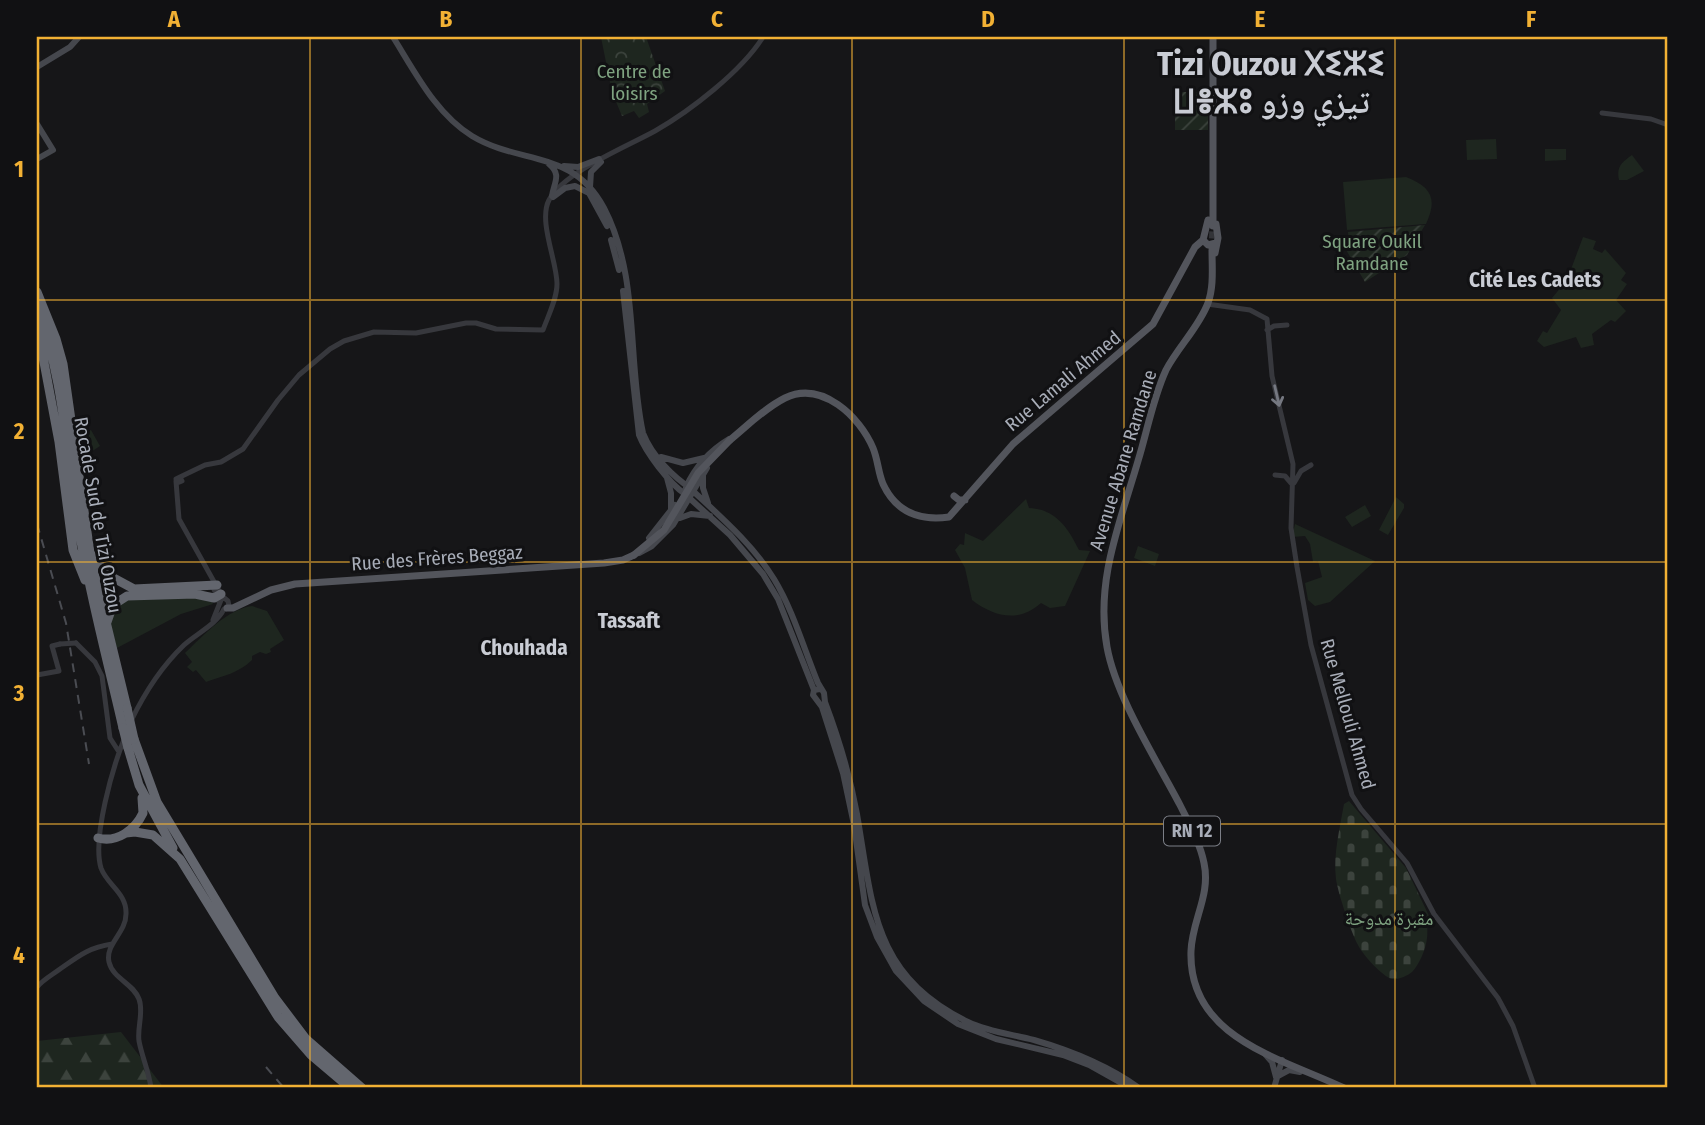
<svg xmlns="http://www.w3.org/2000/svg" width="1705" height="1125" viewBox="0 0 1705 1125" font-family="'Fira Sans Condensed','Noto Naskh Arabic','Noto Sans Tifinagh',sans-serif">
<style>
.grass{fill:#1e261f}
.forest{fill:url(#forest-firs)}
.cemetery{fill:url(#cemetery-stones)}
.park{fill:url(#park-crowns)}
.garden{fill:url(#garden-furrows)}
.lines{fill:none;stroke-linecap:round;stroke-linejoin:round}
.primary-tunnel{stroke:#333438;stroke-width:7;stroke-dasharray:7 3.5;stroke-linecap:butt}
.tertiary{stroke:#37383d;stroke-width:5}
.secondary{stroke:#45474d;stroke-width:6}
.primary{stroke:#53555c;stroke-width:7}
.motorway{stroke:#63666e;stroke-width:9}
.rail{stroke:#4a4c52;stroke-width:2;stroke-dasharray:9 7;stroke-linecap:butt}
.tertiary-bridge{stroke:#37383d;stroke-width:5}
.primary-bridge{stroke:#53555c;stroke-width:7}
.motorway-bridge{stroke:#63666e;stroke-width:9}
.oneway{stroke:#757881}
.grid{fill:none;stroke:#f2b134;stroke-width:2;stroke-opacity:0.55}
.labels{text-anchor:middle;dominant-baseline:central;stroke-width:6;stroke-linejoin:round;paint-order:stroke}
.shield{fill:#111113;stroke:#7b7e86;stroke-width:2}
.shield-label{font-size:18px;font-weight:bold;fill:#a8adb8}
.park-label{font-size:19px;fill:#7fa381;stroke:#111113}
.street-label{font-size:19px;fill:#a8adb8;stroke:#111113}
.neighbourhood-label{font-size:21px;font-weight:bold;fill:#c9ccd4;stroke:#111113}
.town-label{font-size:33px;font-weight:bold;fill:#c9ccd4;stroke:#111113}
.neatline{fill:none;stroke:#f2b134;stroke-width:2.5}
.grid-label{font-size:23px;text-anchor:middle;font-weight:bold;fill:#f2b134}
</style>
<defs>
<pattern id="forest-firs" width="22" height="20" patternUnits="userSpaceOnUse" patternTransform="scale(1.75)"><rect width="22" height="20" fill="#1e261f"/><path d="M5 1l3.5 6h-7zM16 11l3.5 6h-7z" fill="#3c433d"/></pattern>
<pattern id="cemetery-stones" width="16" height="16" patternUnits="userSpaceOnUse" patternTransform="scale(1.75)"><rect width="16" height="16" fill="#1e261f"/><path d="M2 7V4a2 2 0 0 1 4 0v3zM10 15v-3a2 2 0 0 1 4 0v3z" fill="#3c433d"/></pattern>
<pattern id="park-crowns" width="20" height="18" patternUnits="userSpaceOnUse" patternTransform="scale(1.75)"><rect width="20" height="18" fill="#1e261f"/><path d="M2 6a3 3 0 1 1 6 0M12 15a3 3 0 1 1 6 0" fill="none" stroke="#3c433d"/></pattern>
<pattern id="garden-furrows" width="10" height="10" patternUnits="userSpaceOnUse" patternTransform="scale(1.75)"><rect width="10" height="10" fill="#1e261f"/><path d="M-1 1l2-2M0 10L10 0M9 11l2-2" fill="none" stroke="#3c433d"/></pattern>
</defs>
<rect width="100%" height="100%" fill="#161618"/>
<path class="grass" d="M1496,139L1497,159L1467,160L1466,140Z
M1545,149H1566V160L1545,161Z
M1632,155L1644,171L1627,180H1619C1616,167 1622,162 1632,155Z
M1406,177C1431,187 1438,198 1426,224L1347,230L1343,182Z
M1583,237L1596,241L1593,249L1602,253L1605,249L1626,273L1621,280L1627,284L1616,300L1626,311L1615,322L1611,320L1592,334L1594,345L1581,348L1576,337L1544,347L1537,341L1543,331L1547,333L1561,310L1552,298L1567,280Z
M91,430L100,446L91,452L81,435Z
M1396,497L1404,504V508L1388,535L1379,530Z
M1026,499L1029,508C1056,509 1068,528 1079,550L1090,551L1065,606L1050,608L1041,603C1019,623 994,617 972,600L965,568L955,550L960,544L964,545L965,533L983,541Z
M1365,505L1371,516L1352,527L1345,517Z
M1295,524L1375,561L1330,602L1315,606L1308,600L1305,583L1322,577L1318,561L1313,562L1310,544L1305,536L1292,537Z
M1138,546L1159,554L1155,566L1134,558Z
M201,596L211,600L213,604L181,614L117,648L110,624L112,611L127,598Z
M252,606L267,611L284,640L270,649L271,652L266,654L260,652L252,656V660C239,673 223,676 206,682L196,670L193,672L187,667L192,662L185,653C203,636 227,609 252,606Z"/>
<path class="forest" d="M121,1032L164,1088H37V1041Z"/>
<path class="cemetery" d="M1349,801L1406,868L1430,918C1426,926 1428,930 1427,938C1426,949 1419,965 1412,972C1407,976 1398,980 1392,979C1383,977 1362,954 1358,945C1351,932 1338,893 1336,879C1333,854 1340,828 1344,804Z"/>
<path class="park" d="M601,37H646L665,91L647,104L649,112L639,118L634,111L622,116L612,92Z"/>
<path class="garden" d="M1175,92H1208V130H1175Z
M1425,225L1407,255L1365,282L1345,248L1343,241L1349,240L1348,232Z"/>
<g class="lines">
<path class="primary-tunnel" d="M1212,249L1213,226"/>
<path class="tertiary" d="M1602,113L1651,119L1668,125
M1207,304L1250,310L1267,319L1272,376L1293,464L1291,528L1297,567L1311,645L1352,795L1361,809L1407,863L1434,914L1498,998L1513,1026L1535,1088
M1267,330L1274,326L1287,325
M1275,475L1285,476L1291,483
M180,477L176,479L177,483L182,481L180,477L205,465L221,462L243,449L278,400L299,375L330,349L344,341L374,332L416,333L466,323H476L496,329L543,330C548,316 557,299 557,284C557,261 538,221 549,200C564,172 626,147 655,131C690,111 742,71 763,37
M176,481L179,519L222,596L228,601L229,606L226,609
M1294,483L1301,471L1311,465
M212,584L219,602
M213,620L221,600
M76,643L95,662L102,676L110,738L119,752
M37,675L59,671L52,646L60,644
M131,721C144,694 162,666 184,645C196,634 217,624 224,609
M125,737C113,766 92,838 101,868C107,885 127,893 126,914C126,933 105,944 109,962C113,979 133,983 139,999C144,1012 137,1027 139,1041C142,1057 149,1072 151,1088
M37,987C44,979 52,975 60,969C80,955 88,948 112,944"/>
<path class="secondary" d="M393,37C415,72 436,114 472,136C520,165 573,149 604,208C640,277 627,360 643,433C652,456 673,477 693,490
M37,67L70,47L79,37
M37,124L53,150L37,159
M549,164C562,175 554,182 552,196
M564,166L578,167L599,159
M590,187L591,172L601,162
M589,193L607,226
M553,197L565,188L575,186L589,193
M611,240L619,270
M623,291L639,435C646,453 669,483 685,494
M661,457L683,463L704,458
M703,473V488L708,503
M667,478L671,493V509
M686,487C695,467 709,451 729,439
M684,491L686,495L730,535L763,574L778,599L814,690
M693,491C722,518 753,545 774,579C793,610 804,649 818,683L824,693L825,702C839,739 850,776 857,814C873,906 872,975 968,1022C989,1032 1011,1034 1034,1040C1072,1051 1107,1065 1139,1088
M680,518L691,514L710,516
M649,538L675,505
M639,553L652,546L673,525L707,468
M820,689L814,690L813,695L822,707L843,773L854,825L865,905L877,937L896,971L924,1001L958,1024L996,1039L1063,1055L1089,1065L1130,1088
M1265,1054L1272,1062L1276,1077
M1276,1077L1289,1070L1300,1072
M1274,1088L1282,1060"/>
<path class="primary" d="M1213,37V226
M1208,220L1203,240L1208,245L1216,243
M1212,250C1212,268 1214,286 1208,303C1199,327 1178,347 1166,370C1153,398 1147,432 1138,461C1120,523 1095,581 1107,647C1116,697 1156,759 1180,805C1189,823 1200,843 1204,863C1211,895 1192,920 1191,951C1188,1038 1281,1058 1344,1088
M1215,253L1218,238L1216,224
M730,440C747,426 765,408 785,398C822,380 860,417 873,448C878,460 878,472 883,484C896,512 920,521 949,517L1013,444L1153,324L1195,247L1203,240
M954,496L959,500H965
M227,608H233L271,590L295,584L604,563L623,560L634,555"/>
<path class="motorway" d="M37,292L56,339L63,364L91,560L127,708
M37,309C65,379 66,456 79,530C90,596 108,662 123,728
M37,325L59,442L73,550L85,580
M92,555L108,575L134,589L217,585
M107,622L113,605L127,596L195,594L214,598L221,594
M134,739L157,802L275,998L306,1039L362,1088
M128,748L139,785L173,848
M126,833L135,832L153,835L180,859L278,1017L311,1055L350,1088
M98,838C117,843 135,830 143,813L142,798"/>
<path class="rail" d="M37,524L66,623L89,764
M266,1067L284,1088"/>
<path class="tertiary-bridge" d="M60,644L76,643"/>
<path class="primary-bridge" d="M634,555L664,530L698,473L730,440"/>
<path class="motorway-bridge" d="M127,708L134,739
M123,728L128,748"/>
</g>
<defs><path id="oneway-shaft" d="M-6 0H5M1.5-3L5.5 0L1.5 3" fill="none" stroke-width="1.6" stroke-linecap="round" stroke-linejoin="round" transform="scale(1.75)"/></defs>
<use class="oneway" href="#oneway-shaft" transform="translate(1277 396) rotate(77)"/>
<path class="grid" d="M310,37V1088M581,37V1088M852,37V1088M1124,37V1088M1395,37V1088M37,300H1668M37,562H1668M37,824H1668"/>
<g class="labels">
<rect class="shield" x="1164" y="816.5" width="56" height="29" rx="5"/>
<g class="shield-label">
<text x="1192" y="831">RN 12</text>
</g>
<g class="park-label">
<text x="634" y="71">Centre de<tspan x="634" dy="22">loisirs</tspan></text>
<text x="1372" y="241">Square Oukil<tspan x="1372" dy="22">Ramdane</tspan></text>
<text x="1389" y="918">مقبرة مدوحة</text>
</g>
<g class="street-label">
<text transform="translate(1063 381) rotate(-40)">Rue Lamali Ahmed</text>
<text transform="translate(1123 460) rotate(-73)">Avenue Abane Ramdane</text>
<text transform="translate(98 515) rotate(80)">Rocade Sud de Tizi Ouzou</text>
<text transform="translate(437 558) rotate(-4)">Rue des Frères Beggaz</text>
<text transform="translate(1348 714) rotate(74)">Rue Mellouli Ahmed</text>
</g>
<g class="neighbourhood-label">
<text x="1535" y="280">Cité Les Cadets</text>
<text x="629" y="621">Tassaft</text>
<text x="524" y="648">Chouhada</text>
</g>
<g class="town-label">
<text x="1271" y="64">Tizi Ouzou ⵝⵉⵣⵉ<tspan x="1271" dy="38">ⵡⴻⵣⵓ تيزي وزو</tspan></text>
</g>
</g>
<rect width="1705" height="1125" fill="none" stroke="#111113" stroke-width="77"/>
<rect x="38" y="38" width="1628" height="1048" class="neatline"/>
<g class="grid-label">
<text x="174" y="27">A</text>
<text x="446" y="27">B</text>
<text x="717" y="27">C</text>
<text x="988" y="27">D</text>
<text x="1260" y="27">E</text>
<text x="1531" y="27">F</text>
<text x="19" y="177">1</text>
<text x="19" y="439">2</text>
<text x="19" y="701">3</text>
<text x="19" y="963">4</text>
</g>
</svg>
